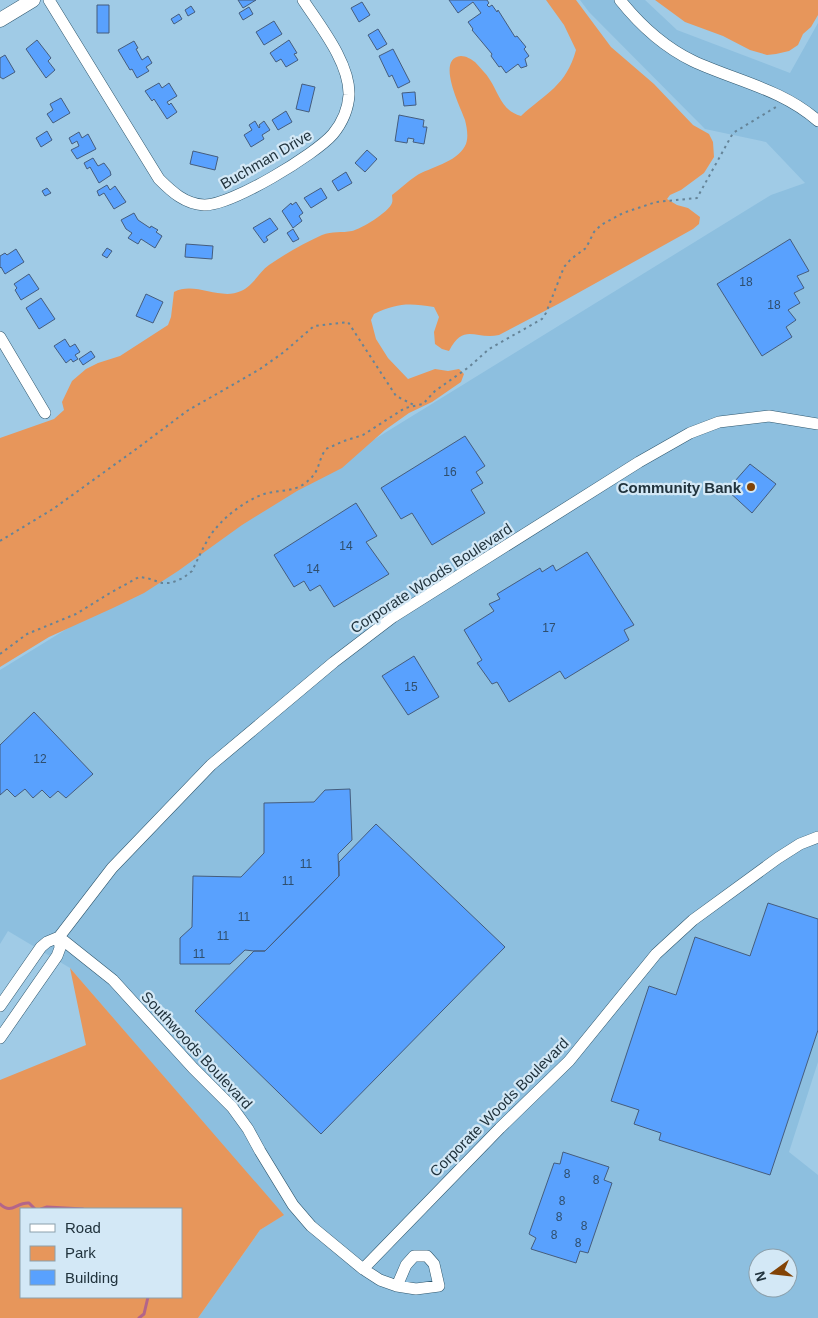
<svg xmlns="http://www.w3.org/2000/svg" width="818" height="1318" viewBox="0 0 818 1318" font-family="Arial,sans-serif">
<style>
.built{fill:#8dbfdf;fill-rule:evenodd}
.green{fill:#e7965b;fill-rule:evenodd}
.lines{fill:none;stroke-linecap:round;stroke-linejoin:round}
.stream{stroke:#b3658a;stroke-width:3}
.building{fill:#59a1fe;stroke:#455d7d}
.minor-casing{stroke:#2f576e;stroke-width:12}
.major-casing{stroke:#2f576e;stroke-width:15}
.path{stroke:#658498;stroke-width:2;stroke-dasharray:2.5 4;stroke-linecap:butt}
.minor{stroke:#fff;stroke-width:11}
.major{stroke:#fff;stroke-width:14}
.poi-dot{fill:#824306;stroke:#d3e8f6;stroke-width:2}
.labels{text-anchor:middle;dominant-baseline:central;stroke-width:4.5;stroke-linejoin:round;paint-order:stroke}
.number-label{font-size:12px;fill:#2f4e6d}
.street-label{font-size:15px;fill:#21333d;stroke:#d3e8f6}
.poi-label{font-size:15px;font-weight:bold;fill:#21333d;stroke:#d3e8f6;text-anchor:end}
</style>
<rect width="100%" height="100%" fill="#a0cbe6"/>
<path class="built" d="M580,0H645L677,30L790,73L818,23V1062L789,1152L818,1175V1318H198L260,1230L283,1215L70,968L8,931L0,944V670L771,195L805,183L766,142L705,129L589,12ZM758,1258H788V1288H758Z"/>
<path class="green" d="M546,0H576L611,47L654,84L693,125L709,134L713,142L714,157L704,173L681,190L670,195L667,199L677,205L688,208L700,217L699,224L693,229L560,303L499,335C475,340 464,322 449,351L442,349L435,344L434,332L439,317L434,307C409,303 397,303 374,314L371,320L376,339L388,358L408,379L435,369L448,371L459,369L464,374L461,382L432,402L409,413L385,430L342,468L297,491L242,525L178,571L144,593L113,608L49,637L0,667V438L54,419L64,410L62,402L72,381L86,369L98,363L120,356L168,325L171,317L174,292C195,281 220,301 241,291C253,286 259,272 269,265C285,254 304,243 322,235C332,231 342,233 352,231C361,229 389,212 392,203C393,200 392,198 392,195C400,189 408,181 416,176C430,167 456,163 465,146C469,139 467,128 465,120C461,108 435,58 461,56C466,56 471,59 475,62C480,68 486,73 490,80C499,94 502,111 521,116C546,93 566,86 576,50L564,25Z
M655,0H818V15L811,27L803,34L798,45L789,51L776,54L767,55L750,50L723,36L685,22Z
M70,968L284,1215L260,1230L198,1318H0V1080L86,1045ZM181,1209V1297H21V1209Z"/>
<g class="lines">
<path class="stream" d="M0,1204C12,1215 16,1202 29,1203L35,1209
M41,1209L47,1207L83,1209
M139,1318L144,1314L148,1297"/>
</g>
<path class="building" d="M238,0H256L243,8Z
M449,0H487L489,3L487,5L489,7L492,5L497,12L498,10L515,37L517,36L526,47L524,49L529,56L525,59L527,66L521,68L518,64L506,73L501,66L499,67L491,56L492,54L472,30L473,29L468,22L481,13L473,2L458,13Z
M362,2L370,15L359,22L351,8Z
M97,5H109V33H97Z
M191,6L195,12L188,16L185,10Z
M249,7L253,14L243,20L239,13Z
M179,14L182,19L174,24L171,19Z
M274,21L282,34L264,45L256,32Z
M378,29L387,44L377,50L368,35Z
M37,40L51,58L48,61L55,70L46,78L26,49Z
M289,40L297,53L294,54L298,60L286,67L281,59L276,62L270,53Z
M134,41L138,48L136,49L142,60L148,56L152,63L146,67L149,71L137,78L132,69L130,70L118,50Z
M393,49L410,82L398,88L392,75L389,77L379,56Z
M5,55L15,72L3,79L0,77V58Z
M159,83L162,88L169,83L177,96L167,102L169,105L171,103L177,112L167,119L154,99L152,101L145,91Z
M302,84L315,87L309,112L296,109Z
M415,92L416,105L404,106L402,93Z
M61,98L70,113L53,123L47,114L53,110L50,104Z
M286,111L292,122L278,130L272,120Z
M399,115L424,120L423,127H427L424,144L413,142L414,139L408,138L407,143L395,141Z
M255,121L259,128L260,127L259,125L264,121L270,130L262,135L264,139L251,147L244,135L252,130L249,125Z
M47,131L52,140L41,147L36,138Z
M79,132L82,138L88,134L96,149L77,159L71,150L79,146L77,141L72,144L69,138Z
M367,150L377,159L365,172L355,163Z
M193,151L218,157L215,170L190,164Z
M93,158L98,166L104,163L110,171L111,175L99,183L90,167L87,169L84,163Z
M346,172L352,183L338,191L332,181Z
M107,185L110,190L115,186L126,202L114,209L104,193L99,196L97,191Z
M47,188L51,193L45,196L42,191Z
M321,188L327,198L311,208L304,198Z
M296,202L303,213L299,216L302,221L293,228L282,211L291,203L292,205Z
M134,213L138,220L150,228L151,226L158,230L156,232L162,236L155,248L141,239L138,244L128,238L132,233L126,229L121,220Z
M270,218L278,229L266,237L268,240L264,243L253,228Z
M293,229L299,239L293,242L287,233Z
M790,239L809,271L797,276L804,288L794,293L800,303L788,310L796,320L786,327L792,337L762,356L717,284Z
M186,244L213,246L212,259L185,257Z
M107,248L112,251L107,258L102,255Z
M16,249L24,262L5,274L1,267L0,268V256L5,253L7,255Z
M29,274L39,289L21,300L15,290L17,288L14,284Z
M146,294L163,302L153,323L136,316Z
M41,298L55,319L39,329L26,308Z
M65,339L70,347L75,344L80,352L75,355L78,359L73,362L71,359L66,363L54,346Z
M91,351L95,357L83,365L79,359Z
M465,436L485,466L476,472L483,483L471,490L485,513L432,545L412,513L401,519L381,488Z
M750,464L776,484L752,513L727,490Z
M356,503L377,536L366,542L389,574L334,607L320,585L310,591L304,581L294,587L274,555Z
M587,552L634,625L624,630L629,640L565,679L560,671L509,702L497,682L492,684L477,663L482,660L464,630L494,611L489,604L500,599L497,594L540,568L542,572L553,565L556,571Z
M414,656L439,697L408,715L382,676Z
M34,712L93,774L66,798L58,791L50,798L42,790L33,798L25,789L15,797L7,789L0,795V745Z
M350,789L352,840L338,854L339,876L265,951H254L245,950L230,964H180V938L192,927L193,876L241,877L264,853V803L314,802L325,790Z
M376,824L505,947L321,1134L195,1011L254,951H265L339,876V862Z
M768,903L818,919V1030L770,1175L659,1140L661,1133L634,1124L639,1110L611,1101L649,986L676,995L695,937L750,956Z
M563,1152L609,1167L604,1180L612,1183L588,1253L580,1251L576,1263L531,1249L536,1238L529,1234L554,1163L560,1164Z"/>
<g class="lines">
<g class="minor-casing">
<path id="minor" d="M49,0L159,179C172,192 185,204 204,205C231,206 316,154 333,134C342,123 348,110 349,95C350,63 320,26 303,0
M620,0C640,25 664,47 693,61C736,81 782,89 818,121
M0,337L45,413
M59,937L113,980L193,1068L232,1107L248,1129L260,1151L293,1205L311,1226L363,1269L380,1280L397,1286L416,1289L439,1286L434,1264L427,1256H414L406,1265L397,1286
M0,1006L41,947L47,942L59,937L112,868L211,765L334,662L393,617L639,462L690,433L719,422L769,416L818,424
M0,1038L57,956L60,948L59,937
M363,1269L500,1128L569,1061L656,954L693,920L778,858L800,844L818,837"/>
</g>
<g class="major-casing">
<path id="major" d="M0,20L33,0"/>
</g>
<path class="path" d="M0,541L53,509L139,447L187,411L260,369L284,352L314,326L348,322L396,396L416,406
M0,654L27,634L76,614L110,593L139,577L147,578L162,583H171L183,578L192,571C198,559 203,547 210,536C221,519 244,501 264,494C277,490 293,492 304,484C322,471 316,463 326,449L344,441L363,435L405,408L423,404L435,391L469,367L489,349L542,319L546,313L564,267L571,259L586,248L594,232L601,225L623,213L656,202L697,198L733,133L776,107"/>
<use href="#minor" class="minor"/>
<use href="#major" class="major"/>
</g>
<circle class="poi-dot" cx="751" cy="487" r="5"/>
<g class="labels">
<g class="number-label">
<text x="746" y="282">18</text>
<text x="774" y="305">18</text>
<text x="450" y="472">16</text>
<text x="346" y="546">14</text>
<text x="313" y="569">14</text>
<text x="549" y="628">17</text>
<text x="411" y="687">15</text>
<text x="40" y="759">12</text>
<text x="306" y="864">11</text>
<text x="288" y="881">11</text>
<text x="244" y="917">11</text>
<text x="223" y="936">11</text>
<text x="199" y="954">11</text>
<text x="567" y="1174">8</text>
<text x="596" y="1180">8</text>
<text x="562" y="1201">8</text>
<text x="559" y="1217">8</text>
<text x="584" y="1226">8</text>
<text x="554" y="1235">8</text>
<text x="578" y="1243">8</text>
</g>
<g class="street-label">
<text transform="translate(266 159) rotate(-30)">Buchman Drive</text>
<text transform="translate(431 578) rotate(-33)">Corporate Woods Boulevard</text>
<text transform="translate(197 1050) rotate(47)">Southwoods Boulevard</text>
<text transform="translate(499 1107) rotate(-45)">Corporate Woods Boulevard</text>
</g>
<g class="poi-label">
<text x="741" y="487">Community Bank</text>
</g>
</g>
<rect x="20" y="1208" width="162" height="90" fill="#d3e8f6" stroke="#8ca0ac"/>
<rect x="30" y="1224" width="25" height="8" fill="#ffffff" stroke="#8ca0ac"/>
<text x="65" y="1233" font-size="15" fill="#21333d">Road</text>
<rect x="30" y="1246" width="25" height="15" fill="#e7965b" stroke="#8ca0ac"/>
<text x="65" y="1258" font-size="15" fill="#21333d">Park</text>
<rect x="30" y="1270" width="25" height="15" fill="#59a1fe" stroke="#8ca0ac"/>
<text x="65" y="1283" font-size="15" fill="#21333d">Building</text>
<g transform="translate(773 1273) rotate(255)"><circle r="24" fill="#d3e8f6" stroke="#8ca0ac"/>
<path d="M0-4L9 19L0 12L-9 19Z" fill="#824306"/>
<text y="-8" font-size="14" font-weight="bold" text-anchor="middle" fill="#21333d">N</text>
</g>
</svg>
